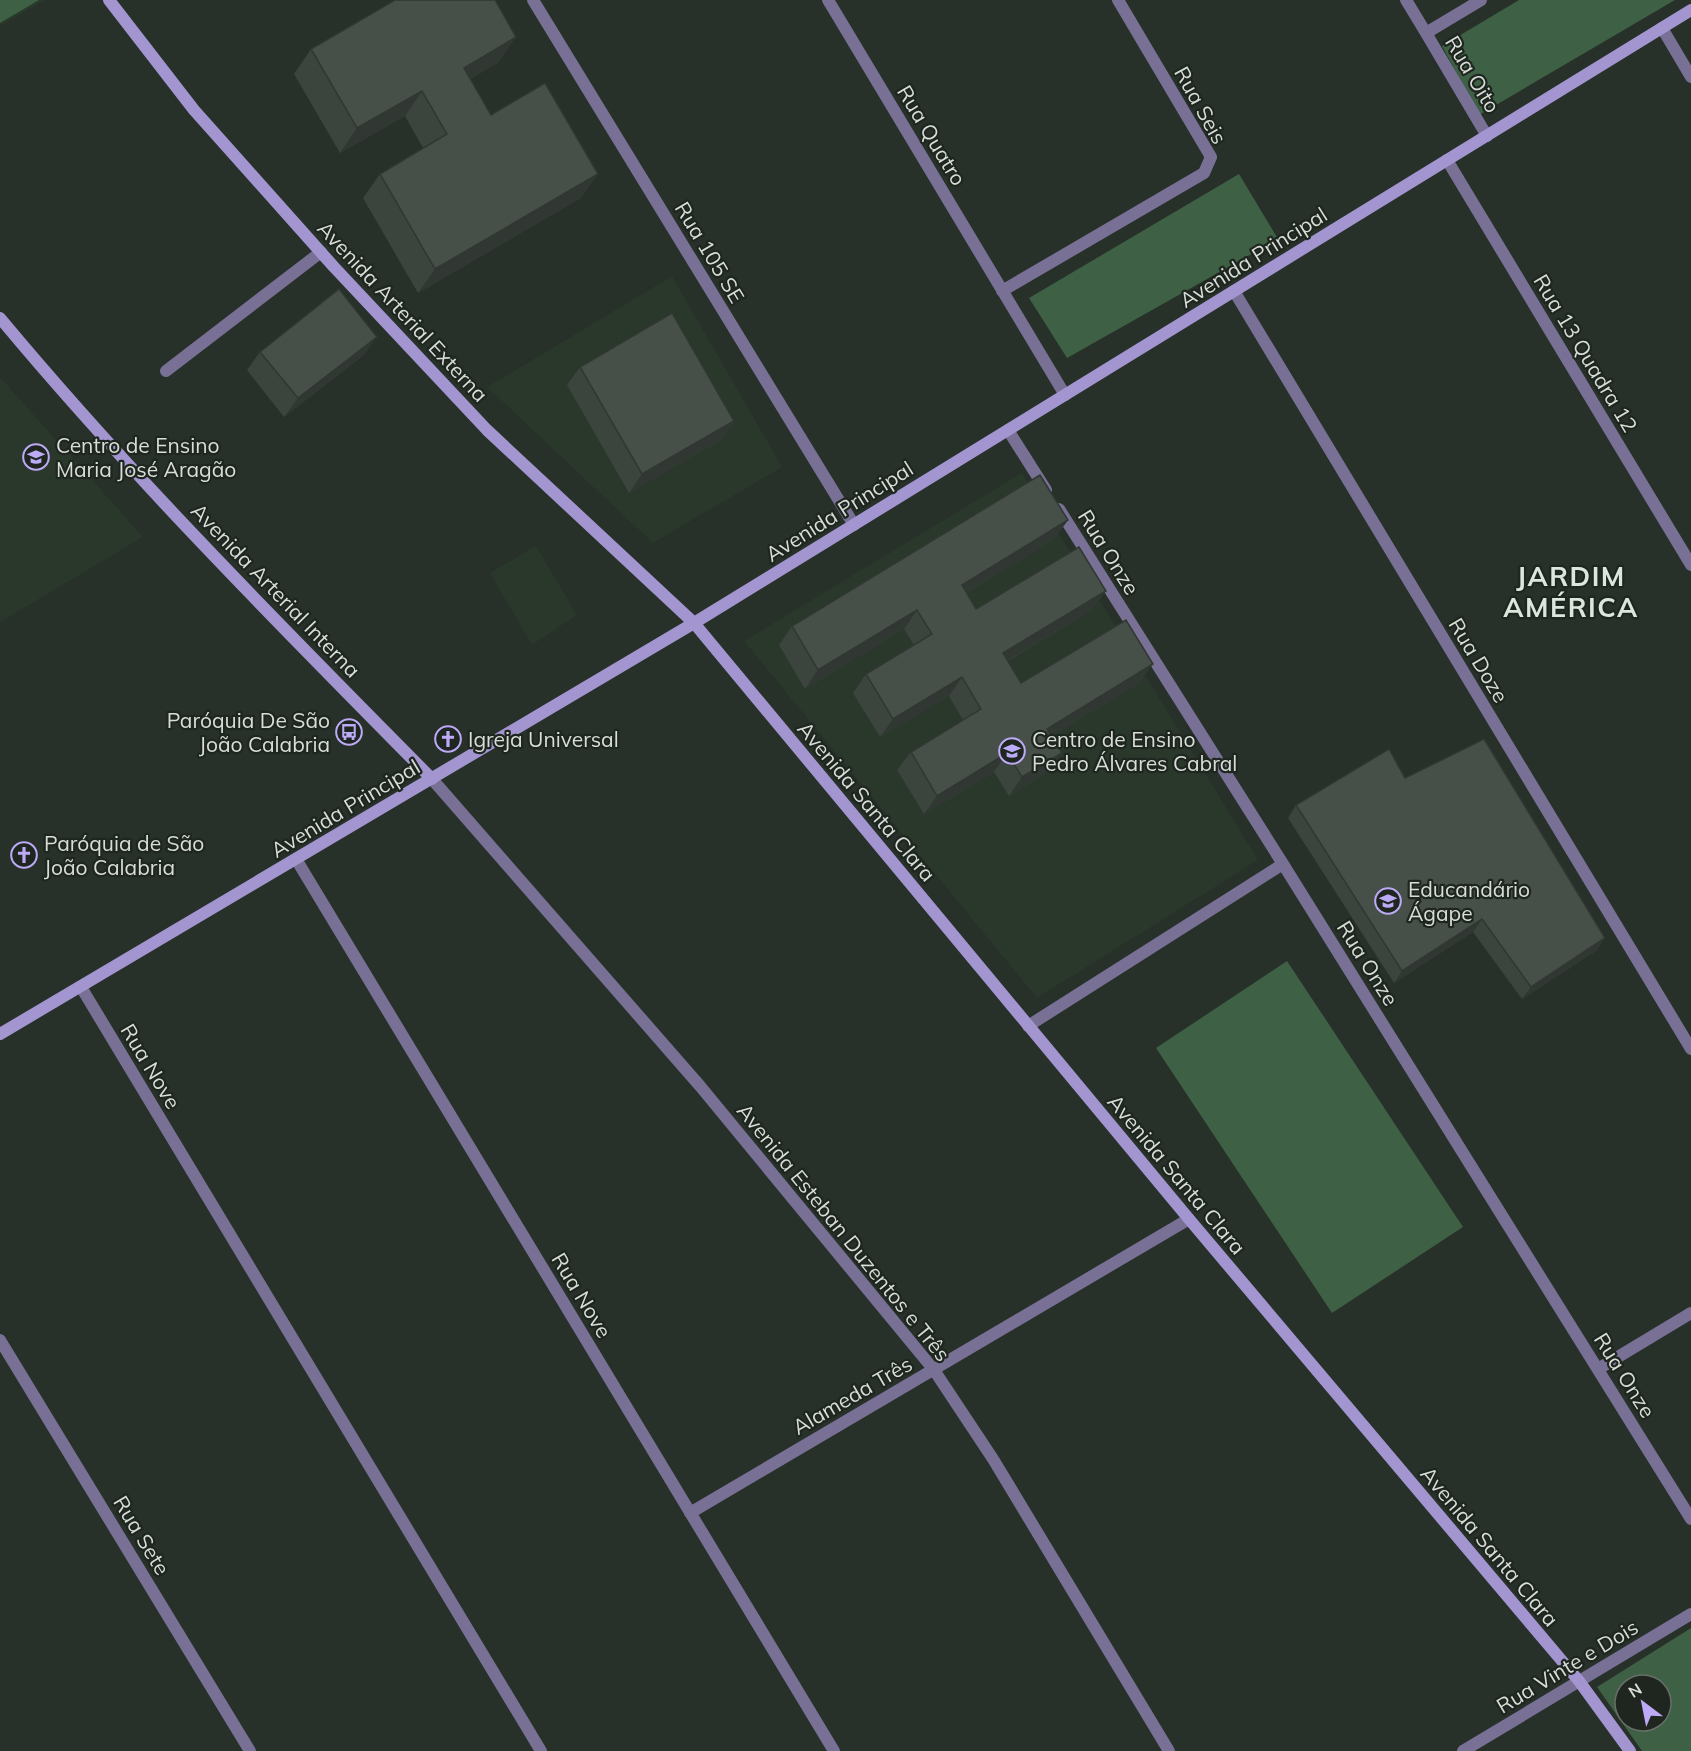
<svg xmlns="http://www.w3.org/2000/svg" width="1691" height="1751" viewBox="0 0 1691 1751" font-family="Mulish,sans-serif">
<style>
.built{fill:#2a382c}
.green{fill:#3e6044;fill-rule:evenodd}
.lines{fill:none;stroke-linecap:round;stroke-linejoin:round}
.lane{stroke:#787095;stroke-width:12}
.street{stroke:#787095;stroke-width:12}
.secondary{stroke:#a295d0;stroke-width:12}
.wall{fill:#3c443e}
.shaded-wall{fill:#313732}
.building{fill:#464f48;stroke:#313732;stroke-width:1.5}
.labels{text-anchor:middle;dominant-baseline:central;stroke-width:4.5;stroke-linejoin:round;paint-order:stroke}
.street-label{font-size:21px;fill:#d8ddd8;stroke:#1e261f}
.poi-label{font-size:21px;fill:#d8ddd8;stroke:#1e261f;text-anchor:start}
.district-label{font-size:27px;font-weight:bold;letter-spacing:1.5px;fill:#dbe6dd;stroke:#1e261f}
</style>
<rect width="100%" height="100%" fill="#273029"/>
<path class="built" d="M0,0H45L0,26Z
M672,276L782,467L653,543L487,387Z
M0,377L143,537L0,622Z
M1022,473L1258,860L1037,998L744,641Z
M536,546L577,615L532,645L490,573Z"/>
<path class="green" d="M0,0H39L0,23Z
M1519,0H1675L1479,115L1442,46Z
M1239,174L1278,239L1067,358L1029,298Z
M1287,961L1463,1227L1332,1313L1156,1048Z
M1691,1628V1751H1642L1597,1687ZM1625,1685H1661V1721H1625Z"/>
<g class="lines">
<path class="lane" d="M166,371L321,252"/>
<path class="street" d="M533,0L854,525
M828,0L1065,395
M1406,0L1426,33L1481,0
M1662,28L1691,77
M1426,33L1487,136
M1447,160L1691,565
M1002,291L1204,173L1211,157L1118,0
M1234,291L1691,1049
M1008,430L1046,490
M1059,509L1283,864L1691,1519
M432,779L700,1086L934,1370L993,1459L1169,1751
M296,859L834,1751
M81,987L541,1751
M1028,1026L1283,864
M0,1340L250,1751
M1598,1369L1691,1313
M690,1513L1189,1219
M1463,1751L1691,1614"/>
<path class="secondary" d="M109,0L194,110L334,267L487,430L694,623L1189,1219L1579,1681L1630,1751
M0,318C135,480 284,629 432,779
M0,1034L694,623L1691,10"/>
</g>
<path class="wall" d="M311,49L499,62L470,79L491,115L581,198L418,293L363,198L380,174L423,148L405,116L340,153L294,74Z
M260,352L364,355L284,417L247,370Z
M580,367L734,421L721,440L629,493L567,385Z
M1068,520L1054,539L967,593L976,609H1093L1008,661L1021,683H1140L1052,736L1062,753L1049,771L1009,796L994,772L924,814L897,770L911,752L963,720L949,696L880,737L853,693L866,674L914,645L904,629L805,689L779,645L792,626Z
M1405,778L1605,938L1596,951L1522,999L1473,932L1394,983L1288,818L1296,805Z"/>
<path class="shaded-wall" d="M516,37L499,62L447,92L464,68Z
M422,91L405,116L340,153L357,128Z
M598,174L581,198L418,293L435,269Z
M377,337L364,355L284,417L298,398Z
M734,421L721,440L629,493L642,474Z
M1068,520L1054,539L949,604L962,585Z
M1106,591L1093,609L990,671L1003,653Z
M917,610L904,629L805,689L818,670Z
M1153,664L1140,683L1034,747L1047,729Z
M962,677L949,696L880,737L893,719Z
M1007,753L994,772L924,814L937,796Z
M1062,753L1049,771L1009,796L1022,777Z
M1482,919L1473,932L1394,983L1402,971Z
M1605,938L1596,951L1522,999L1531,987Z"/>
<path class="building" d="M395,0H495L516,37L464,68L491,115L545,83L598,174L435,269L380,174L447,134L422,91L357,128L311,49Z
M339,289L377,337L298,398L260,352Z
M672,313L734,421L642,474L580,367Z
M1040,475L1068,520L962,585L976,609L1079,547L1106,591L1003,653L1021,683L1126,620L1153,664L1047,729L1062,753L1022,777L1007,753L937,796L911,752L981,709L962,677L893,719L866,674L932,634L917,610L818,670L792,626Z
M1484,739L1605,938L1531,987L1482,919L1402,971L1296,805L1389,749L1405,778Z"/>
<defs>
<g id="school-ring" transform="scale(1.35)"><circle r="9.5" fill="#1e261f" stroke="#bcaaf6" stroke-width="1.5"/><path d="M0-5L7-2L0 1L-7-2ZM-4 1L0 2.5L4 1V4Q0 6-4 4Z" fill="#bcaaf6"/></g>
<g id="bus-ring" transform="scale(1.35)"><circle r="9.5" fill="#1e261f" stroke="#bcaaf6" stroke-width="1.5"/><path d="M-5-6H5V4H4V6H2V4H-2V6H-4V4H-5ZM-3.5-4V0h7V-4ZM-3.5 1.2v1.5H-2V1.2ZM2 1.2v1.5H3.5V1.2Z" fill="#bcaaf6"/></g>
<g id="church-ring" transform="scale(1.35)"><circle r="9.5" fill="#1e261f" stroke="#bcaaf6" stroke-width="1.5"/><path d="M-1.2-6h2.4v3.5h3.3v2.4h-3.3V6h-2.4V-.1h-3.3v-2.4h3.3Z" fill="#bcaaf6"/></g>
</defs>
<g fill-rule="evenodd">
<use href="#school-ring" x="36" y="457"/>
<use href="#bus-ring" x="349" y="732"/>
<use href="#church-ring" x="448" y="739"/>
<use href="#school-ring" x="1012" y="751"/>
<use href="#church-ring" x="24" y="855"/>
<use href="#school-ring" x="1388" y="901"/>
</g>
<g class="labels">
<g class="street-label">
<text transform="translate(1473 74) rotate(59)">Rua Oito</text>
<text transform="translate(1201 105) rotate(61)">Rua Seis</text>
<text transform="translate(932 135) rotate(59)">Rua Quatro</text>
<text transform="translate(710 252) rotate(59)">Rua 105 SE</text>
<text transform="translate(1253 257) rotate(-32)">Avenida Principal</text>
<text transform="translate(403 311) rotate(47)">Avenida Arterial Externa</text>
<text transform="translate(1586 353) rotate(59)">Rua 13 Quadra 12</text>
<text transform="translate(839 511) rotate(-32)">Avenida Principal</text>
<text transform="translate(1109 552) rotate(58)">Rua Onze</text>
<text transform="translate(276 590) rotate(46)">Avenida Arterial Interna</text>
<text transform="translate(1479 660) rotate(59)">Rua Doze</text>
<text transform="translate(867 801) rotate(50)">Avenida Santa Clara</text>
<text transform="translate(345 808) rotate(-31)">Avenida Principal</text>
<text transform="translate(1368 963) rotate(58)">Rua Onze</text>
<text transform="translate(151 1066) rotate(59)">Rua Nove</text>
<text transform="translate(1177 1174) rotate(50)">Avenida Santa Clara</text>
<text transform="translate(844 1232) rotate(51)">Avenida Esteban Duzentos e Três</text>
<text transform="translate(582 1295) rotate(59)">Rua Nove</text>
<text transform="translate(1625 1375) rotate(58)">Rua Onze</text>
<text transform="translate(852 1395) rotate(-30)">Alameda Três</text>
<text transform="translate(142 1535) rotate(59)">Rua Sete</text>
<text transform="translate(1490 1546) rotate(50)">Avenida Santa Clara</text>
<text transform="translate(1567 1666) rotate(-31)">Rua Vinte e Dois</text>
</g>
<g class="poi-label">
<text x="56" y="445">Centro de Ensino<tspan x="56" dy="24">Maria José Aragão</tspan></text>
<text x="330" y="720" text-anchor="end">Paróquia De São<tspan x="330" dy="24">João Calabria</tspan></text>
<text x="468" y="739">Igreja Universal</text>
<text x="1032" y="739">Centro de Ensino<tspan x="1032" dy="24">Pedro Álvares Cabral</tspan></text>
<text x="44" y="843">Paróquia de São<tspan x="44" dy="24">João Calabria</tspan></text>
<text x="1408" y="889">Educandário<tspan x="1408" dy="24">Ágape</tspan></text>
</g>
<g class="district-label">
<text x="1571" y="576">JARDIM<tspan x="1571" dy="31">AMÉRICA</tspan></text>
</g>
</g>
<g transform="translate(1643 1703) rotate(328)"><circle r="28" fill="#1e261f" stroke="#686f69" stroke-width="1.5"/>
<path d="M0-4.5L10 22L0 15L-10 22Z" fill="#bcaaf6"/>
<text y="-9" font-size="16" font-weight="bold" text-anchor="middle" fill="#d8ddd8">N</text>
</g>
</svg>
